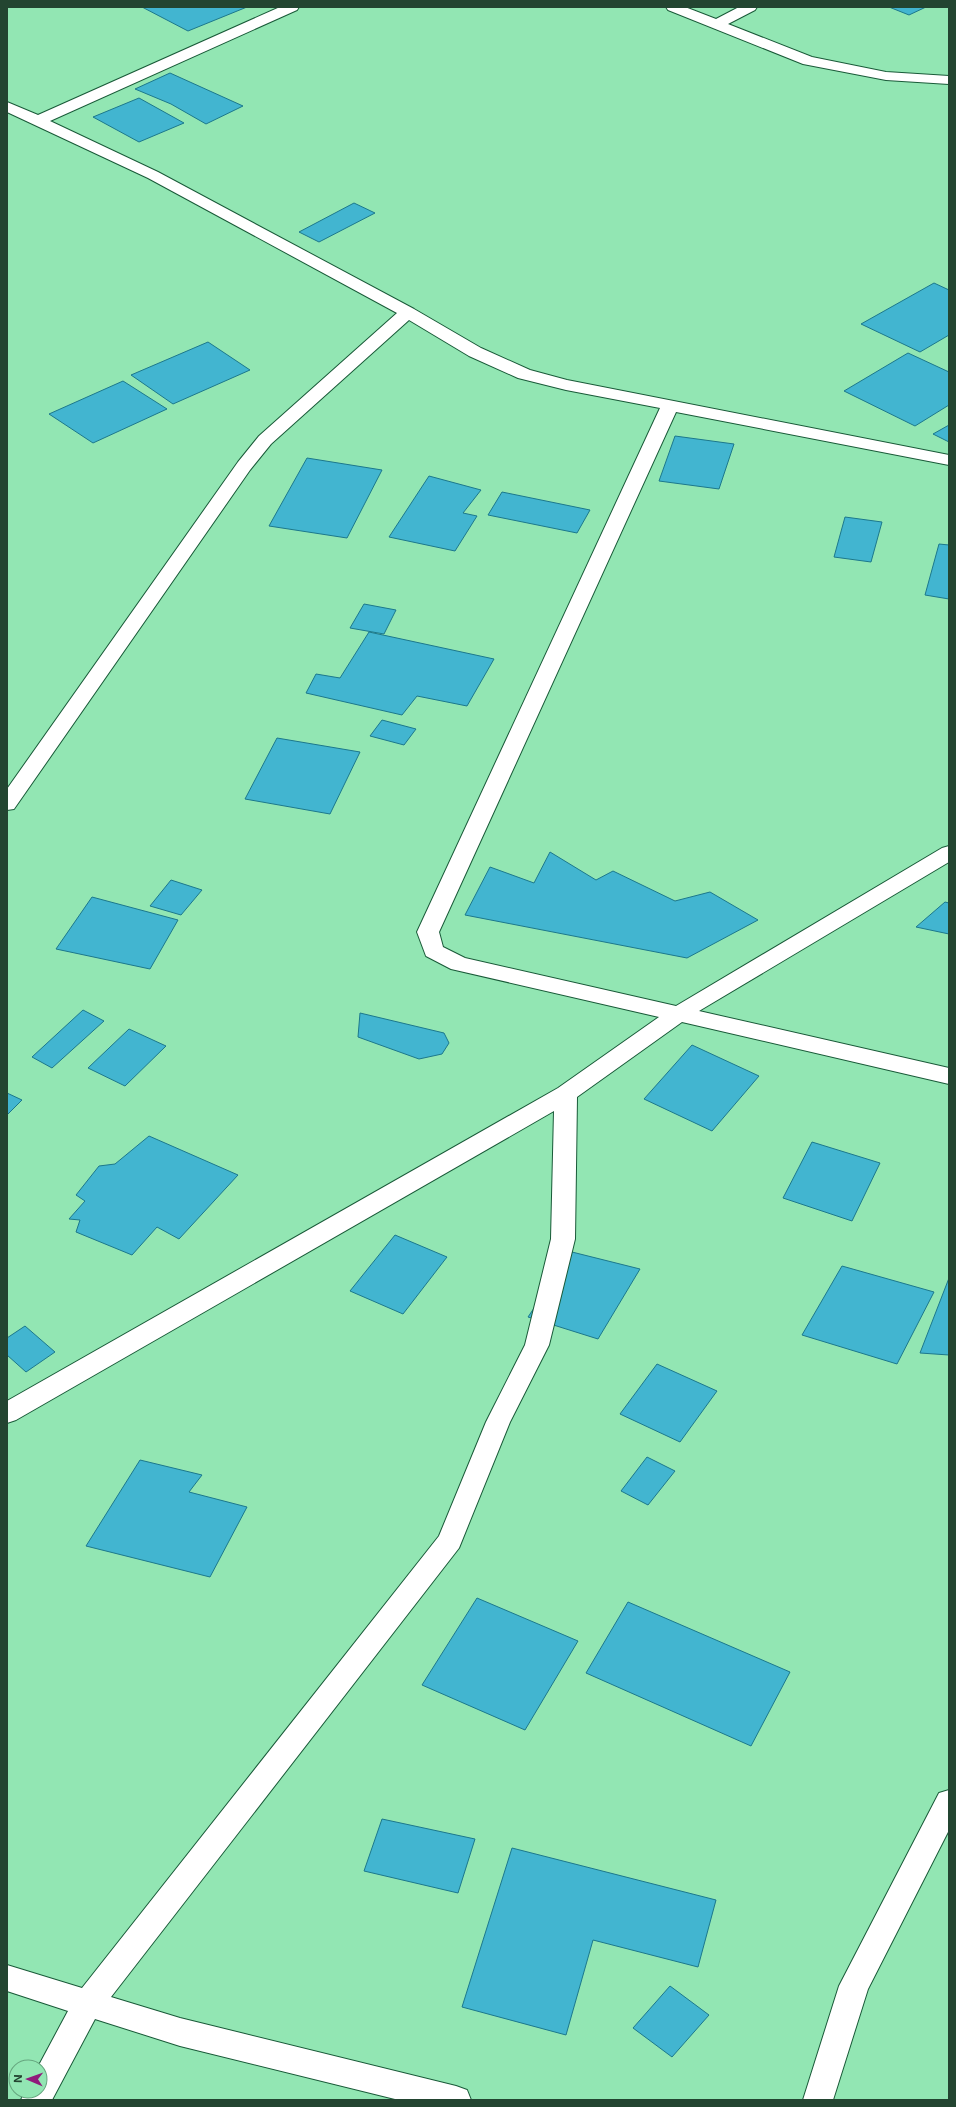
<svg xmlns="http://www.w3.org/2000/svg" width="956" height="2107" font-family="Inter,sans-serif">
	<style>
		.building { fill: #42b5d0; stroke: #1c788c }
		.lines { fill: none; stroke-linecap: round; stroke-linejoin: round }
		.minor-casing { stroke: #195a38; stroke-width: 2 }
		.minor { fill: #fff; fill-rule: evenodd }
	</style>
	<rect width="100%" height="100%" fill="#92e6b3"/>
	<g class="building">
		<polygon points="142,7 247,7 188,31"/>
		<polygon points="889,7 926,7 909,15"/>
		<polygon points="170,73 243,106 206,124 171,104 135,89"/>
		<polygon points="139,98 184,123 139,142 93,117"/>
		<polygon points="354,203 375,213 319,242 299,232"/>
		<polygon points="934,283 949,290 949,335 920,352 861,324"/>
		<polygon points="208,342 250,370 173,404 131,375"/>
		<polygon points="908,353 949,372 949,405 915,426 844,391"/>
		<polygon points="123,381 167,409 93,443 49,414"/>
		<polygon points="949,425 949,442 933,434"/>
		<polygon points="675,436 734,444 719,489 659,481"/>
		<polygon points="307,458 382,470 347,538 269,526"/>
		<polygon points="429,476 481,490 463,513 477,516 455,551 389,537"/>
		<polygon points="502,492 590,510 577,533 488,515"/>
		<polygon points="845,517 882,522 871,562 834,557"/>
		<polygon points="939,544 949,545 949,599 925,595"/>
		<polygon points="364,604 396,610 384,634 350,628"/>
		<polygon points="369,632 494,659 467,706 417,696 402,715 306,693 316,674 340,678"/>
		<polygon points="382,720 416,729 404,745 370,736"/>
		<polygon points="277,738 360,752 330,814 245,799"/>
		<polygon points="550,852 596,880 613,871 675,901 710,892 758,920 687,958 465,915 490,867 534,883"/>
		<polygon points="171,880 202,890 181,915 150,906"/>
		<polygon points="92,897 178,920 150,969 56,949"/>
		<polygon points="945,902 949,903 949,934 916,927"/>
		<polygon points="83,1010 104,1021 52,1068 32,1057"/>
		<polygon points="360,1013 444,1033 449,1043 442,1054 419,1059 358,1037"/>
		<polygon points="129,1029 166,1046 125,1086 88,1068"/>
		<polygon points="692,1045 759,1076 712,1131 644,1099"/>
		<polygon points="7,1093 22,1100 7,1115"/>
		<polygon points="149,1136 238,1175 179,1239 157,1227 132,1255 76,1232 80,1220 69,1219 85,1201 76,1195 99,1166 115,1164"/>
		<polygon points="812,1142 880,1163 852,1221 783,1198"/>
		<polygon points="395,1235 447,1257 403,1314 350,1291"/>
		<polygon points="572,1252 640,1269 598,1339 528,1317"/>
		<polygon points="842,1266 934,1292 897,1364 802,1335"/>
		<polygon points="949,1278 949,1355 920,1353"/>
		<polygon points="25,1326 55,1352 26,1372 7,1355 7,1338"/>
		<polygon points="657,1364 717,1391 680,1442 620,1414"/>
		<polygon points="647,1457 675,1471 648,1505 621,1491"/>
		<polygon points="140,1460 202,1475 189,1492 247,1507 210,1577 86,1546"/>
		<polygon points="477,1598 578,1641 525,1730 422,1685"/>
		<polygon points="628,1602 790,1672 751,1746 586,1673"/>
		<polygon points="382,1819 475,1839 458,1893 364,1871"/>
		<polygon points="512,1848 716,1900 698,1967 593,1940 566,2035 462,2007"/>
		<polygon points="670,1986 709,2015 672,2057 633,2028"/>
	</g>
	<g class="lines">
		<defs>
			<g id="minor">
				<polygon points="280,7 299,7 297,10 50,121 158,172 414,309 481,348 530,370 567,380 949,455 949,465 676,412 439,932 443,947 465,958 676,1006 942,848 949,846 949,862 699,1011 949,1068 949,1084 682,1022 577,1097 575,1239 549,1345 510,1422 459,1548 111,1997 180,2018 456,2086 467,2090 471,2100 399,2100 180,2046 95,2019 52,2100 21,2100 25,2091 40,2091 40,2067 38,2067 68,2011 7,1991 7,1965 82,1988 439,1536 486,1422 525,1345 551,1239 554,1111 16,1420 7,1423 7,1401 558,1088 659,1017 451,969 426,956 417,932 660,408 566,390 518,378 469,356 409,320 271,444 250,470 14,809 7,810 7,789 238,462 259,436 397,313 148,178 7,112 7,102 38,115"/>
				<polygon points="666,7 685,7 716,19 739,7 757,7 755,10 728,24 812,57 886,72 949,76 949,84 886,80 803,64 668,10"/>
				<polygon points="949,1790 949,1830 868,1989 833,2100 803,2100 839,1986 939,1793"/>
			</g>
		</defs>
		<use href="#minor" class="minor-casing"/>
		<use href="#minor" class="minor"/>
	</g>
	<rect width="956" height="2107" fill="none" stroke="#234531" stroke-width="16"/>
	<g transform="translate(28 2079) rotate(272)"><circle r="19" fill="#92e6b3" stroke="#66a67f"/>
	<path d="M0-3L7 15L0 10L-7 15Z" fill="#901b7b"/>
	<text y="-6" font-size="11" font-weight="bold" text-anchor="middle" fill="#234531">N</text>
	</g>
</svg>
